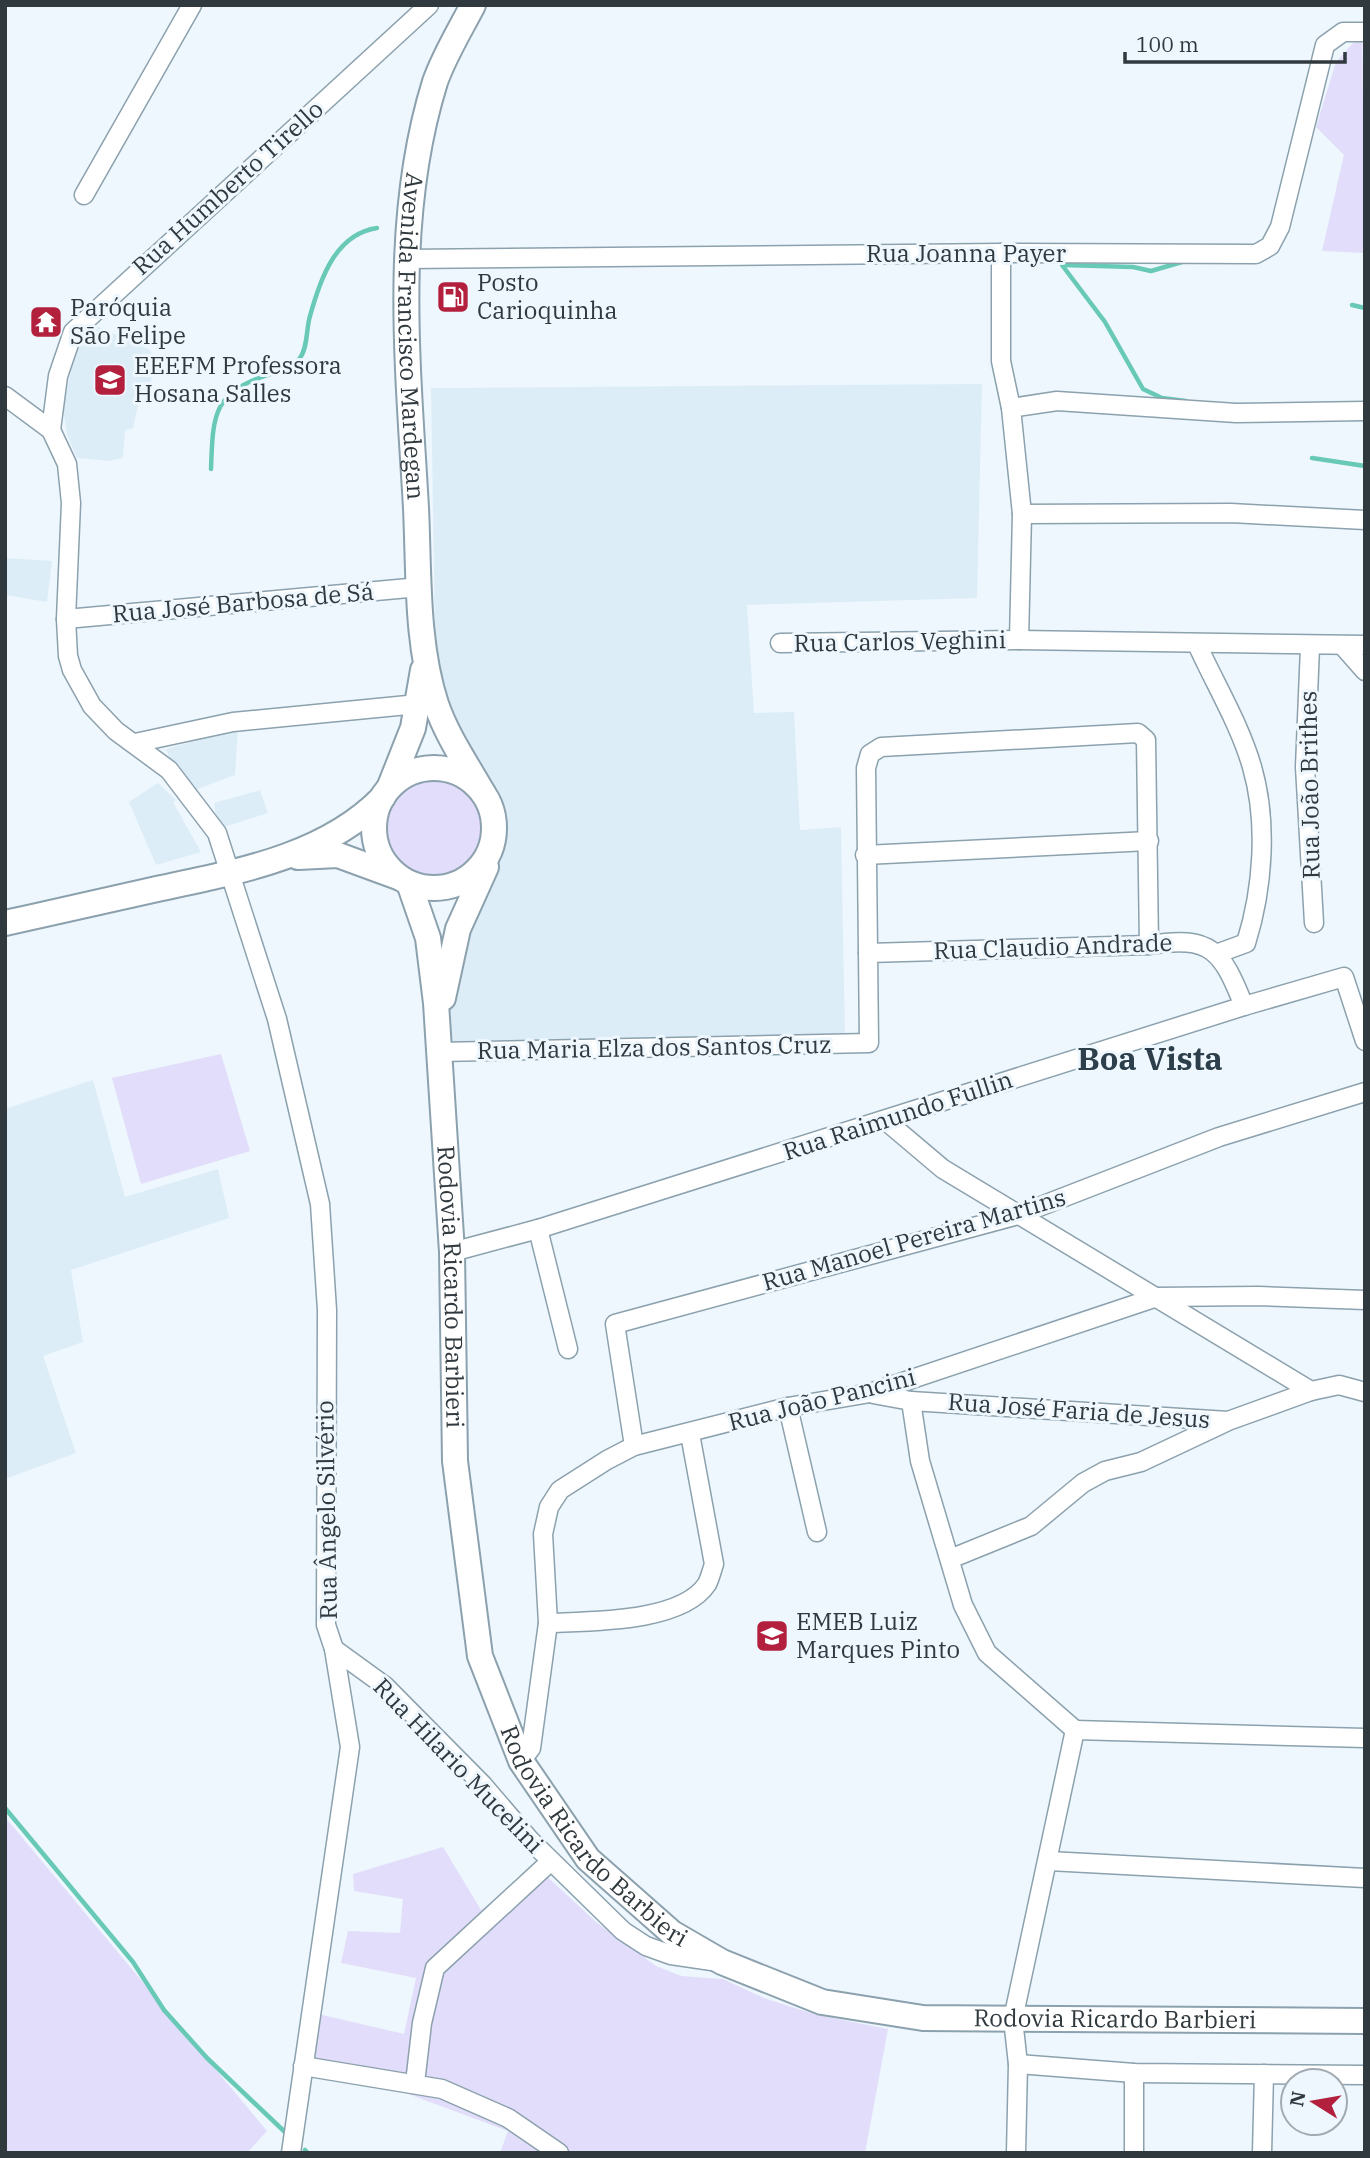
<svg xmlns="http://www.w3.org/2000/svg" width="1370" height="2158" font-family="'IBM Plex Serif',serif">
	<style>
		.built { fill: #dcedf8 }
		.green { fill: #e1ddfa }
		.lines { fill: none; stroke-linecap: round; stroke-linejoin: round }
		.stream { stroke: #67c9b6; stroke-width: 4.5 }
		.street-casing { stroke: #8ca1ae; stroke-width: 21 }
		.secondary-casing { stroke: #8ca1ae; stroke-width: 28 }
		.street { stroke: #fff; stroke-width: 18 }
		.secondary { stroke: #fff; stroke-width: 24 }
		.labels { text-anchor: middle; stroke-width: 6; stroke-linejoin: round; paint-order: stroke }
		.street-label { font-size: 24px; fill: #30393e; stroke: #eef7fd }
		.poi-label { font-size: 24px; fill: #30393e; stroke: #eef7fd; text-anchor: start }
		.district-label { font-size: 32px; font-weight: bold; fill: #2d3f4b; stroke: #eef7fd }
	</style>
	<rect width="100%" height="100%" fill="#eef7fd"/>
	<g class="built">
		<polygon points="96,326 150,350 156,365 146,395 140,396 133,428 125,430 123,458 108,461 77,458 67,434 63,409 76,345"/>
		<polygon points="982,384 977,598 747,605 754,713 794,712 800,830 841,827 845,1037 443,1042 458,951 500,863 501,836 490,795 467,756 439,677 435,633 431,388"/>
		<polygon points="5,558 52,561 47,602 5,595"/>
		<polygon points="238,729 235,775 195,790 174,769 166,749"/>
		<polygon points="158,783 176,800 173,802 201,852 156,865 129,802"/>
		<polygon points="260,790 268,813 218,829 214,803"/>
		<polygon points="93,1080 125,1197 218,1169 229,1218 71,1270 83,1342 43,1356 76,1453 5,1479 5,1109"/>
	</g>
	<g class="green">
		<polygon points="1362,33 1365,253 1322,251 1344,155 1316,127 1336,62"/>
		<circle cx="431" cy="828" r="51"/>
		<polygon points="221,1054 250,1151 141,1184 112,1078"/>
		<polygon points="5,1817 267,2131 247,2153 5,2153"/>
		<polygon points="443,1847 481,1910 539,1869 596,1922 656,1966 681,1976 723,1979 764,1998 817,2015 888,2029 865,2153 500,2153 508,2131 306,2056 314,2013 404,2034 416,1978 341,1963 348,1931 400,1933 403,1899 354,1891 353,1874"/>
	</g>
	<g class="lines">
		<g class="stream">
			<polyline points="1062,265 1105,322 1143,389 1162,398 1186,401"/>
			<polyline points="1063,265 1133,267 1151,271 1182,262"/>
			<polyline points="1352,305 1365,308"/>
			<polyline points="1312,458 1365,466"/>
			<path d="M211 469C213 412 213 392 273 373 282 370 294 367 300 358 308 347 306 329 310 316 320 280 335 234 377 228"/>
			<polyline points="5,1808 133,1962 164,2010 207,2058 287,2134"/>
			<polyline points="305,2150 308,2153"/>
		</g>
		<defs>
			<g id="street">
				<polyline points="84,195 192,5"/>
				<polyline points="1001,253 1001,361 1011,408 1022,514 1019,640"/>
				<polyline points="407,259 1001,253 1256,254 1270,246 1280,227 1325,45 1343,32 1365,32"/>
				<polyline points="5,396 51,430 67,464 71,503 66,619 68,656 72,670 92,706 116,731 169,770 217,833 277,1019 320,1204 327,1310 326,1625 334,1649 350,1747 291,2153"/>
				<polyline points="1011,408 1057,401 1236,413 1365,411"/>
				<polyline points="51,430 58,376 73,332 429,5"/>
				<polyline points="1022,514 1231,513 1365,520"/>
				<polyline points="66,619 420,587"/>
				<polyline points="780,643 1019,640 1365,645"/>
				<path d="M1197 644C1215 684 1240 725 1252 767 1268 822 1263 889 1246 943L1216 954"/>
				<polyline points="1343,646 1365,671"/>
				<polyline points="1310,647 1305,767 1314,923"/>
				<polyline points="135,743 233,722 418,704"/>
				<polyline points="865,855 1149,841"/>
				<path d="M868 953 1149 945C1212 935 1222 951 1244 1006"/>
				<polyline points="440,1052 869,1043 866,768 870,754 881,747 1138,733 1146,740 1149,945"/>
				<polyline points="885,1120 943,1169 1311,1391"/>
				<polyline points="538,1229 568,1349"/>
				<polyline points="452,1252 538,1229 1244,1006 1344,977 1365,1041"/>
				<polyline points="873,1394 911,1401 1228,1421 1311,1391 1339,1385 1365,1392"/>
				<polyline points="911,1401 920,1461 963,1605 987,1653 1075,1730"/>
				<polyline points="788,1407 817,1532"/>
				<polyline points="634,1446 615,1324 1018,1215 1219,1137 1365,1092"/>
				<polyline points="950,1559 1031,1526 1083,1483 1105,1471 1141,1462 1226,1422"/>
				<path d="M548 1623C590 1621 681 1623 707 1584 710 1578 712 1570 714 1564L690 1434"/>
				<polyline points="334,1649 385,1686 483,1785 530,1840 623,1931 646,1946 671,1955 712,1961"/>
				<polyline points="1075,1730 1365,1738"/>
				<polyline points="521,1761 531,1748 548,1623 543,1534 549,1507 560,1490 607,1460 634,1446 788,1407 870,1393 1157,1297 1258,1296 1365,1300"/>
				<polyline points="1049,1861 1365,1878"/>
				<polyline points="1018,2064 1134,2073 1365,2075"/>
				<polyline points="303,2066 442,2089 508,2118 559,2153"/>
				<polyline points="415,2083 422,2023 435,1968 551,1861"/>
				<polyline points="1016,2153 1018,2064 1013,2019 1075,1730"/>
				<polyline points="1134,2153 1134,2073"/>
				<polyline points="1262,2153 1264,2074"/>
			</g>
			<g id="secondary">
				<path id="s1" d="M473 5C460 30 444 56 435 82 392 220 408 366 416 508 419 572 416 643 436 704 447 736 466 763 483 793"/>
				<circle cx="434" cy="828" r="60"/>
				<polyline points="390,786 413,728 423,670"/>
				<polyline points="298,857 338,855 398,877"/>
				<path id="s2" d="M409 883 428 938 436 1003 452 1252 455 1461 480 1656 521 1761 588 1859 672 1933 722 1962 822 2002 923 2018 1365 2021"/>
				<path d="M5 923C56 912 107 900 157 889 236 872 325 857 383 797"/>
				<polyline points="443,998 458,929 486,867"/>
			</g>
		</defs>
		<use href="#street" class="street-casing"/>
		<use href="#secondary" class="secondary-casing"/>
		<use href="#street" class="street"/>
		<use href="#secondary" class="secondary"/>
	</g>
	<defs>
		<symbol id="fuel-square" viewBox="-11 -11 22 22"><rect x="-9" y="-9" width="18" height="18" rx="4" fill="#b2203e" stroke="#eef7fd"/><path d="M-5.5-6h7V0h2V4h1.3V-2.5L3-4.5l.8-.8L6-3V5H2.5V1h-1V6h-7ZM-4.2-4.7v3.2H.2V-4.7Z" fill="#fff"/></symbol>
		<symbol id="temple-square" viewBox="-11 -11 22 22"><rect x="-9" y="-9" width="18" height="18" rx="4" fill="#b2203e" stroke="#eef7fd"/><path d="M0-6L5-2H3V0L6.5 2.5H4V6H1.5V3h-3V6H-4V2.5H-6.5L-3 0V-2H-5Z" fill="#fff"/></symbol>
		<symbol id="school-square" viewBox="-11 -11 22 22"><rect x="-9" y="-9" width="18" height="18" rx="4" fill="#b2203e" stroke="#eef7fd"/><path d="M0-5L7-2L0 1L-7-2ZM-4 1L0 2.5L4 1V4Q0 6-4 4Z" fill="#fff"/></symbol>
	</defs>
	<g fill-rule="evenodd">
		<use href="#fuel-square" x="434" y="278" width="38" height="38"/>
		<use href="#temple-square" x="27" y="303" width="38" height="38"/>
		<use href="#school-square" x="91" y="361" width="38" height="38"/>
		<use href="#school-square" x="753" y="1617" width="38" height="38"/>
	</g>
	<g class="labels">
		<g class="street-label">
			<text transform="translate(228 188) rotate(-42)" y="8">Rua Humberto Tirello</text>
			<text x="966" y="262">Rua Joanna Payer</text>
			<text dy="8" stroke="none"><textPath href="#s1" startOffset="343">Avenida Francisco Mardegan</textPath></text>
			<text transform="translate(243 603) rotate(-5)" y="8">Rua José Barbosa de Sá</text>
			<text transform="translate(900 642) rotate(-1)" y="8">Rua Carlos Veghini</text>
			<text transform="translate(1310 785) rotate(-91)" y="8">Rua João Brithes</text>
			<text transform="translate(1053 947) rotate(-2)" y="8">Rua Claudio Andrade</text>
			<text transform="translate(654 1048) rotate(-1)" y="8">Rua Maria Elza dos Santos Cruz</text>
			<text transform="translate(898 1116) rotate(-18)" y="8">Rua Raimundo Fullin</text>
			<text transform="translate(914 1240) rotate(-16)" y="8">Rua Manoel Pereira Martins</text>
			<text dy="8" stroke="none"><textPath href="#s2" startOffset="408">Rodovia Ricardo Barbieri</textPath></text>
			<text transform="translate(822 1400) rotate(-14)" y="8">Rua João Pancini</text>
			<text transform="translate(1079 1411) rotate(4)" y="8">Rua José Faria de Jesus</text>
			<text transform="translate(327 1510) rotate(-91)" y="8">Rua Ângelo Silvério</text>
			<text transform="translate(458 1766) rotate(46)" y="8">Rua Hilario Mucelini</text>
			<text dy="8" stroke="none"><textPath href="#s2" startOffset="996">Rodovia Ricardo Barbieri</textPath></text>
			<text dy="8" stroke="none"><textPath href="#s2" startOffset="1582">Rodovia Ricardo Barbieri</textPath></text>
		</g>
		<g class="poi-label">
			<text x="477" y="291">Posto<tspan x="477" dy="28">Carioquinha</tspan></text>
			<text x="70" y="316">Paróquia<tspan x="70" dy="28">São Felipe</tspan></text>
			<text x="134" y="374">EEEFM Professora<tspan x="134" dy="28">Hosana Salles</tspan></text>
			<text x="796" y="1630">EMEB Luiz<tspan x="796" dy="28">Marques Pinto</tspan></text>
		</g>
		<g class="district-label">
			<text x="1150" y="1070">Boa Vista</text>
		</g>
	</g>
	<rect width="1370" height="2158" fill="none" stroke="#30393e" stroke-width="14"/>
	<g transform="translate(1314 2102) rotate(281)"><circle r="33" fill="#eef7fd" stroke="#a2abb1" stroke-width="2"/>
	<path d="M0-5L12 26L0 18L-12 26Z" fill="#b2203e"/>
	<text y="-10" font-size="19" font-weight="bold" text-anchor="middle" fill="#30393e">N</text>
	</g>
	<path d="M1125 52v10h220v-10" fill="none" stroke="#30393e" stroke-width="3.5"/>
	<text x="1136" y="52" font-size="21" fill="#30393e" stroke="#eef7fd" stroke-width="5" paint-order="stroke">100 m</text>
</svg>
